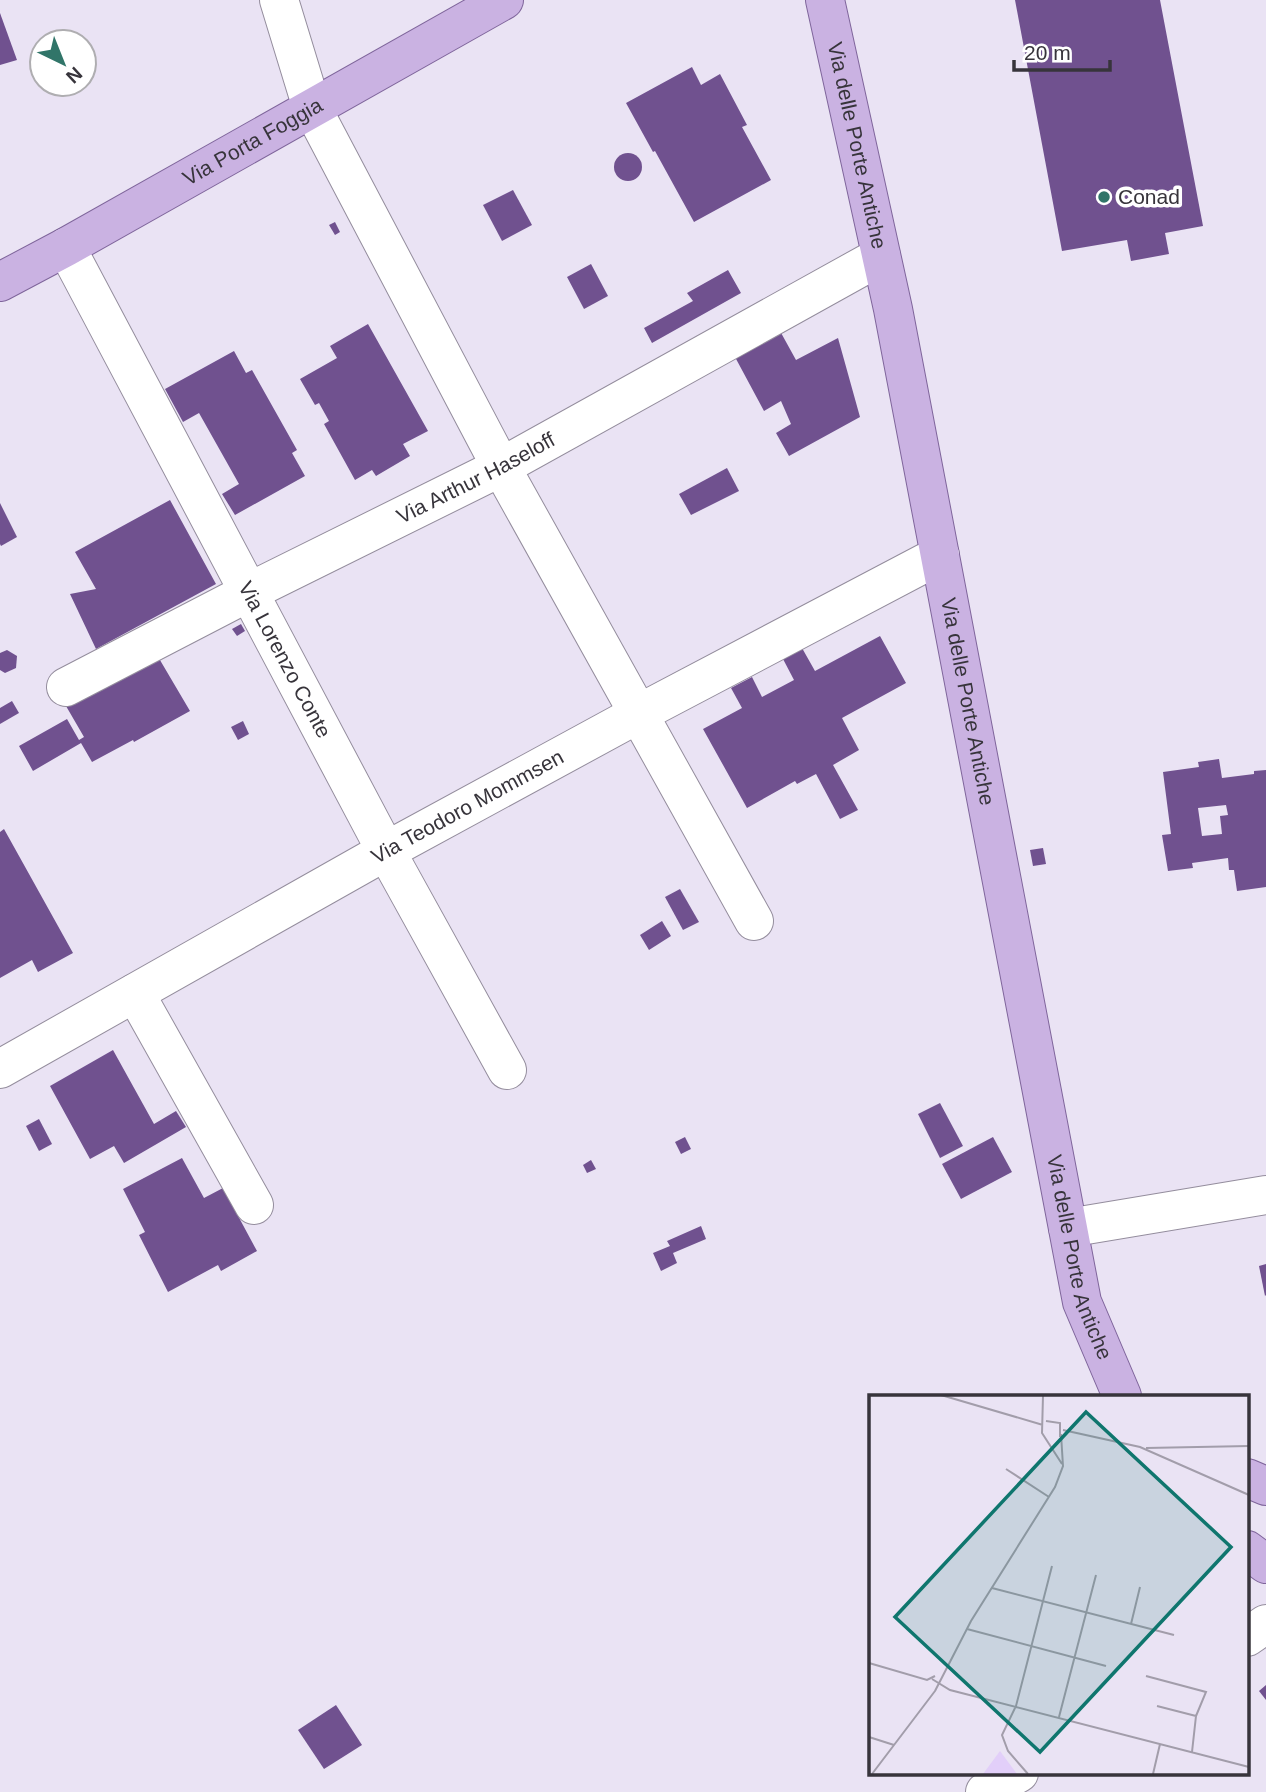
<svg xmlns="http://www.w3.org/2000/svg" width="1266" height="1792" font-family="Helvetica,sans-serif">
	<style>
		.building { fill: #70518f; fill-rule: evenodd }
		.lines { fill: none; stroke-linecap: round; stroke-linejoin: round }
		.minor-casing { stroke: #948d9d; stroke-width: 40 }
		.major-casing { stroke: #7f659b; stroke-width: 40 }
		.minor { stroke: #fff; stroke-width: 38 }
		.major { stroke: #cab2e2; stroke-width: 38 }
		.poi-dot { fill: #317569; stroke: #fff; stroke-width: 2.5 }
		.labels { text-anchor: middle; stroke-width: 7; stroke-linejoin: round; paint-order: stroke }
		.street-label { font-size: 21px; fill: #37343b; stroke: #fff }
		.poi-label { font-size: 21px; fill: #37343b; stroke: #fff; text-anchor: start }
		.inset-road { fill: none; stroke: #a29daa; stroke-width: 2 }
		.view { fill: #0f766e; fill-opacity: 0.15; stroke: #0f766e; stroke-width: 3.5 }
		.inset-edge { fill: none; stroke: #37343b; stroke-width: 3.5 }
	</style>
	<rect width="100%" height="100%" fill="#eae3f4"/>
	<g class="building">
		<polygon points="1015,0 1160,0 1203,226 1165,233 1169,254 1131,261 1127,240 1062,251"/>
		<polygon points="0,13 17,60 0,65"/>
		<polygon points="692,67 701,85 720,74 747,125 742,127 771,180 694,222 655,151 653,152 626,103"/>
		<circle cx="628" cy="167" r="14"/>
		<polygon points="513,190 532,225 502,241 483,205"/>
		<polygon points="335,222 340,232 335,235 329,225"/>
		<polygon points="591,264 608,296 584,309 567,277"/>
		<polygon points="728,270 741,293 652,343 644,328 693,301 687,293"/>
		<polygon points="368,324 428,431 403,444 410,456 376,476 372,470 355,480 324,424 329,421 319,403 315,405 300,379 337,358 330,346"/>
		<polygon points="780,331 796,360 838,338 860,417 789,456 776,433 791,424 781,401 764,411 735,357"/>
		<polygon points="234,351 246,373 252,370 297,450 292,453 305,476 235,515 222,494 239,484 199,413 183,422 165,389"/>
		<polygon points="727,468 739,491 691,515 679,494"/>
		<polygon points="170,500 216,584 96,649 70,594 96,589 75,552"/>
		<polygon points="0,503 17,537 1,546 0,544"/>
		<polygon points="241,624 245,631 237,636 232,629"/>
		<polygon points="880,636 906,683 842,718 859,750 833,765 858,810 840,819 816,774 797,784 795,781 747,808 703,729 742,708 731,688 752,677 762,697 794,680 783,659 802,648 815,671"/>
		<polygon points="7,650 17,656 16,668 5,673 0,670 0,653"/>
		<polygon points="157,655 190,711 134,742 133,740 92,762 81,743 33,771 19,746 67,719 79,740 84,737 66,706"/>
		<polygon points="12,701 19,713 0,724 0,708"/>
		<polygon points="243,721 249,734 238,740 231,727"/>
		<path d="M1219 759 1222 778 1254 774V771L1266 770V887L1237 891 1234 870H1229L1228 858 1192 863 1193 868 1168 871 1162 835 1171 834 1163 772 1199 767 1198 762ZM1226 805 1228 815 1220 816 1222 834 1202 836 1198 808Z"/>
		<polygon points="4,829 73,953 38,972 32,960 0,978 0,832"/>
		<polygon points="1043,848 1046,864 1033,866 1030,850"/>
		<polygon points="680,889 699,922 683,930 665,897"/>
		<polygon points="662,921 671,936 649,950 640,935"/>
		<polygon points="113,1050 154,1124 176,1111 186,1127 124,1163 114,1146 90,1159 50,1086"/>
		<polygon points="940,1103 963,1146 940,1158 918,1114"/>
		<polygon points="39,1119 52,1144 39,1151 26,1126"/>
		<polygon points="685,1137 691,1149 681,1154 675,1142"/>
		<polygon points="993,1137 1012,1172 961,1199 942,1164"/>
		<polygon points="182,1158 204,1198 223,1188 257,1251 221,1271 218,1265 168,1292 139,1235 145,1232 123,1189"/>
		<polygon points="591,1160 596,1169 587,1173 583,1165"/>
		<polygon points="701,1226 706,1239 673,1253 677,1263 661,1271 653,1253 670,1246 667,1241"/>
		<polygon points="1266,1264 1266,1295 1265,1296 1259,1266"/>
		<polygon points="1266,1685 1266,1700 1259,1691"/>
		<polygon points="336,1705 362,1745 324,1769 298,1730"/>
	</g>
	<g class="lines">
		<defs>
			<g id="minor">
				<polyline points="279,0 312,108 501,467 754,921"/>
				<path id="s1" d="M66 247 386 851 507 1070"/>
				<path id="s2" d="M66 687 249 592 501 467 881 256"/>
				<polyline points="135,993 254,1205"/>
				<path id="s3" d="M0 1069 386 851 638 714 940 555"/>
				<polyline points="1068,1228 1266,1195"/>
				<polyline points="1247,1637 1266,1624"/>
				<polyline points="985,1792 1019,1773"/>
			</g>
			<g id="major">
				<path id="s4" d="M825 0 893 309 1082 1302 1122 1396"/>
				<path id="s5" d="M0 282 66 247 504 0"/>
				<polyline points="1247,1478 1266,1486"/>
				<polyline points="1247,1550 1266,1564"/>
			</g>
		</defs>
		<use href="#minor" class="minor-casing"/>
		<use href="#major" class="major-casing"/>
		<use href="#minor" class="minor"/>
		<use href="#major" class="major"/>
	</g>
	<circle class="poi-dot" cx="1104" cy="197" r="7"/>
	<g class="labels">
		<g class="street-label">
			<text dy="7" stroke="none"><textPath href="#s5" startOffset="289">Via Porta Foggia</textPath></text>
			<text dy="7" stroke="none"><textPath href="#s4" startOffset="149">Via delle Porte Antiche</textPath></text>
			<text dy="7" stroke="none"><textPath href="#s2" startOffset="460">Via Arthur Haseloff</textPath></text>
			<text dy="7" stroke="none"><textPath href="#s1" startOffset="467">Via Lorenzo Conte</textPath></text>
			<text dy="7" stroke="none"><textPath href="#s4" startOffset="716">Via delle Porte Antiche</textPath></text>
			<text dy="7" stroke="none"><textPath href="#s3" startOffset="536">Via Teodoro Mommsen</textPath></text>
			<text dy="7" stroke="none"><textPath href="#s4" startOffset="1283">Via delle Porte Antiche</textPath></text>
		</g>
		<g class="poi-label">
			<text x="1118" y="204">Conad</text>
		</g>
	</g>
	<g transform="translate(869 1395)">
		<rect width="380" height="380" fill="#eae3f4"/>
		<path d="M131 356 148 379H114Z" fill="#e2cff9"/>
		<path class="inset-road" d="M72 0 174 30M174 1 173 38 193 69M177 26 191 28V42M194 35 271 52 380 100M277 53 380 51M137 74 180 102M123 193 305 240M262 229 271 192M98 234 237 271M0 268 58 285 66 281M277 281 337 297 327 321M63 284 81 295 380 372M66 296 102 226 186 92 194 71 192 39M288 311 327 321M190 322 227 180M0 342 25 350M323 357 327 321M3 379 66 296M159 379 139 356 133 340 147 311 183 171M284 379 291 349"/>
		<path class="view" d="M217 17 362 152 171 357 26 222Z"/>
		<rect width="380" height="380" class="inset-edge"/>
	</g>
	<g transform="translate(63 63) rotate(137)"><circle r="33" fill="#ffffff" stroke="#afaeb1" stroke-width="2"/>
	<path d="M0-5L12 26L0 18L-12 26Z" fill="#317569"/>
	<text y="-10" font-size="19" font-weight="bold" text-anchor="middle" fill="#37343b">N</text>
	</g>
	<path d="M1014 60v10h96v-10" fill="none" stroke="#37343b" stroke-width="3.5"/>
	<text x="1024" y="60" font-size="21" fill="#37343b" stroke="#ffffff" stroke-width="5" paint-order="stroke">20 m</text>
</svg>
